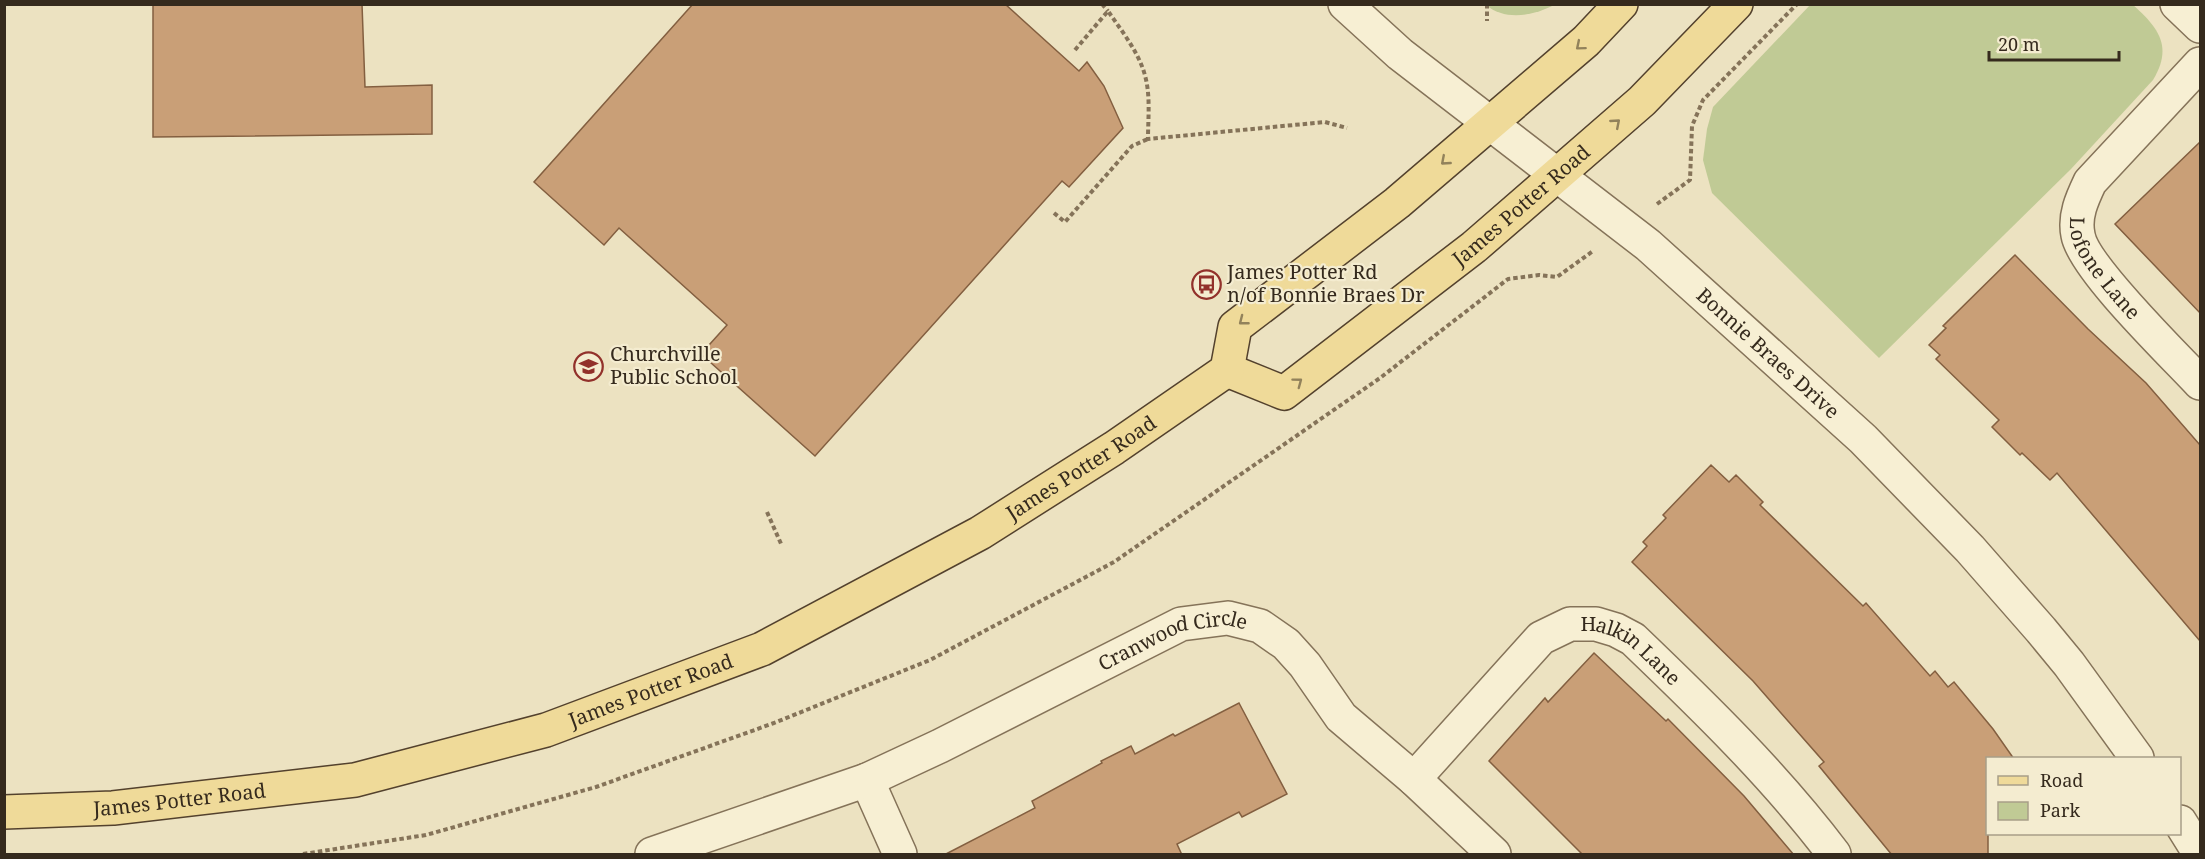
<svg xmlns="http://www.w3.org/2000/svg" width="2205" height="859" font-family="'Noto Serif',serif">
	<style>
		.green { fill: #c0ca95 }
		.building { fill: #c99f77; stroke: #835f40; stroke-width: 1.5 }
		.lines { fill: none; stroke-linecap: round; stroke-linejoin: round }
		.minor-casing { stroke: #857359; stroke-width: 36 }
		.major-casing { stroke: #53412d; stroke-width: 36 }
		.path { stroke: #857359; stroke-width: 4; stroke-dasharray: 4.5 3; stroke-linecap: butt }
		.minor { stroke: #f7efd3; stroke-width: 33 }
		.major { stroke: #efda99; stroke-width: 33 }
		.oneway { stroke: #92825b }
		.labels { text-anchor: middle; stroke-width: 4.5; stroke-linejoin: round; paint-order: stroke }
		.street-label { font-size: 20px; fill: #352a1d; stroke: #f4ecd0 }
		.poi-label { font-size: 20px; fill: #352a1d; stroke: #f4ecd0; text-anchor: start }
	</style>
	<rect width="100%" height="100%" fill="#ece2c1"/>
	<g class="green">
		<path d="M1811 4 2133 5C2159 28 2173 47 2153 80L2071 169 1879 358 1712 193 1703 160 1707 129 1713 107Z"/>
		<path d="M1486 5H1554C1533 16 1505 21 1486 5Z"/>
	</g>
	<g class="building">
		<polygon points="153,4 362,4 365,87 432,85 432,134 153,137"/>
		<polygon points="693,4 1005,4 1079,71 1087,62 1104,86 1123,128 1069,187 1062,181 815,456 701,354 727,325 619,228 604,245 534,182"/>
		<polygon points="2200,142 2200,313 2115,224"/>
		<polygon points="2015,255 2088,329 2146,383 2200,445 2200,641 2057,473 2050,480 2022,453 2020,455 1992,427 1999,420 1936,359 1940,355 1929,345 1946,328 1943,326"/>
		<polygon points="1711,465 1729,482 1736,475 1763,502 1760,505 1863,606 1866,603 1930,676 1935,671 1948,687 1954,682 1993,729 2014,759 1988,759 1988,855 1892,855 1819,766 1824,762 1753,681 1632,562 1647,546 1643,542 1666,518 1663,515"/>
		<polygon points="1594,653 1666,721 1668,719 1744,796 1794,855 1583,855 1489,761 1545,698 1548,702"/>
		<polygon points="1239,703 1287,794 1242,817 1239,812 1177,844 1182,855 944,855 1035,808 1032,801 1102,763 1101,761 1131,746 1135,754 1173,734 1175,736"/>
	</g>
	<g class="lines">
		<defs>
			<g id="minor">
				<path id="s1" d="M1345 4 1400 54 1648 245 1863 439 1970 549 2041 630 2069 664 2137 758"/>
				<polyline points="2177,4 2200,26"/>
				<path id="s2" d="M2200 64 2090 182C2082 199 2074 216 2078 235 2083 267 2174 355 2200 383"/>
				<path id="s3" d="M1414 779 1541 638 1570 624H1596L1616 630 1633 639C1704 707 1775 776 1834 854"/>
				<polyline points="867,780 900,854"/>
				<polyline points="2180,822 2200,854"/>
				<path id="s4" d="M652 854 867 780 940 746 1181 624 1228 618 1260 626 1286 644 1305 665 1341 717 1414 779 1494 854"/>
			</g>
			<g id="major">
				<path id="s5" d="M1227 370 1284 393 1474 247 1642 101 1736 4"/>
				<path id="s6" d="M4 812 113 808 355 780 546 730 762 649 980 533 1114 448 1227 370 1235 327 1397 203 1586 41 1621 4"/>
			</g>
		</defs>
		<use href="#minor" class="minor-casing"/>
		<use href="#major" class="major-casing"/>
		<g class="path">
			<polyline points="1102,4 1108,11"/>
			<polyline points="1487,4 1487,21"/>
			<path d="M1075 50 1108 11C1121 30 1137 50 1144 72 1151 94 1148 117 1148 139L1325 122 1347 128"/>
			<polyline points="1657,204 1690,180 1692,126 1703,100 1797,4"/>
			<polyline points="1054,213 1065,222 1132,146 1148,139"/>
			<polyline points="767,512 782,546"/>
			<polyline points="303,854 426,835 596,787 774,723 930,660 1114,562 1380,378 1508,279 1539,275 1557,277 1593,251"/>
		</g>
		<use href="#minor" class="minor"/>
		<use href="#major" class="major"/>
	</g>
	<defs><path id="oneway-chevron" d="M-2-3.5L2.5 0L-2 3.5" fill="none" stroke-width="1.6" stroke-linecap="round" stroke-linejoin="round" transform="scale(1.5)"/></defs>
	<g class="oneway">
		<use href="#oneway-chevron" transform="translate(1580 46) rotate(140)"/>
		<use href="#oneway-chevron" transform="translate(1616 123) rotate(-41)"/>
		<use href="#oneway-chevron" transform="translate(1445 161) rotate(139)"/>
		<use href="#oneway-chevron" transform="translate(1243 321) rotate(142)"/>
		<use href="#oneway-chevron" transform="translate(1298 382) rotate(-37)"/>
	</g>
	<defs>
		<symbol id="bus-ring" viewBox="-11 -11 22 22"><circle r="9.5" fill="#f4ecd0" stroke="#92312b" stroke-width="1.5"/><path d="M-5-6H5V4H4V6H2V4H-2V6H-4V4H-5ZM-3.5-4V0h7V-4ZM-3.5 1.2v1.5H-2V1.2ZM2 1.2v1.5H3.5V1.2Z" fill="#92312b"/></symbol>
		<symbol id="school-ring" viewBox="-11 -11 22 22"><circle r="9.5" fill="#f4ecd0" stroke="#92312b" stroke-width="1.5"/><path d="M0-5L7-2L0 1L-7-2ZM-4 1L0 2.5L4 1V4Q0 6-4 4Z" fill="#92312b"/></symbol>
	</defs>
	<g fill-rule="evenodd">
		<use href="#bus-ring" x="1190" y="268" width="33" height="33"/>
		<use href="#school-ring" x="572" y="350" width="33" height="33"/>
	</g>
	<g class="labels">
		<g class="street-label">
			<text dy="7" stroke="none"><textPath href="#s5" startOffset="364">James Potter Road</textPath></text>
			<text dy="7" stroke="none"><textPath href="#s2" startOffset="258">Lofone Lane</textPath></text>
			<text dy="7" stroke="none"><textPath href="#s1" startOffset="549">Bonnie Braes Drive</textPath></text>
			<text dy="7" stroke="none"><textPath href="#s6" startOffset="1148">James Potter Road</textPath></text>
			<text dy="7" stroke="none"><textPath href="#s4" startOffset="566">Cranwood Circle</textPath></text>
			<text dy="7" stroke="none"><textPath href="#s3" startOffset="291">Halkin Lane</textPath></text>
			<text dy="7" stroke="none"><textPath href="#s6" startOffset="662">James Potter Road</textPath></text>
			<text dy="7" stroke="none"><textPath href="#s6" startOffset="176">James Potter Road</textPath></text>
		</g>
		<g class="poi-label">
			<text x="1227" y="279">James Potter Rd<tspan x="1227" dy="23">n/of Bonnie Braes Dr</tspan></text>
			<text x="610" y="361">Churchville<tspan x="610" dy="23">Public School</tspan></text>
		</g>
	</g>
	<rect width="2205" height="859" fill="none" stroke="#352a1d" stroke-width="12"/>
	<rect x="1986" y="757" width="195" height="78" fill="#f4ecd0" stroke="#a89e88" stroke-width="1.5"/>
	<rect x="1998" y="776" width="30" height="9" fill="#efda99" stroke="#a89e88" stroke-width="1.5"/>
	<text x="2040" y="787" font-size="18" fill="#352a1d">Road</text>
	<rect x="1998" y="802" width="30" height="18" fill="#c0ca95" stroke="#a89e88" stroke-width="1.5"/>
	<text x="2040" y="817" font-size="18" fill="#352a1d">Park</text>
	<path d="M1989 51v9h130v-9" fill="none" stroke="#352a1d" stroke-width="3"/>
	<text x="1998" y="51" font-size="18" fill="#352a1d" stroke="#f4ecd0" stroke-width="4.5" paint-order="stroke">20 m</text>
</svg>
